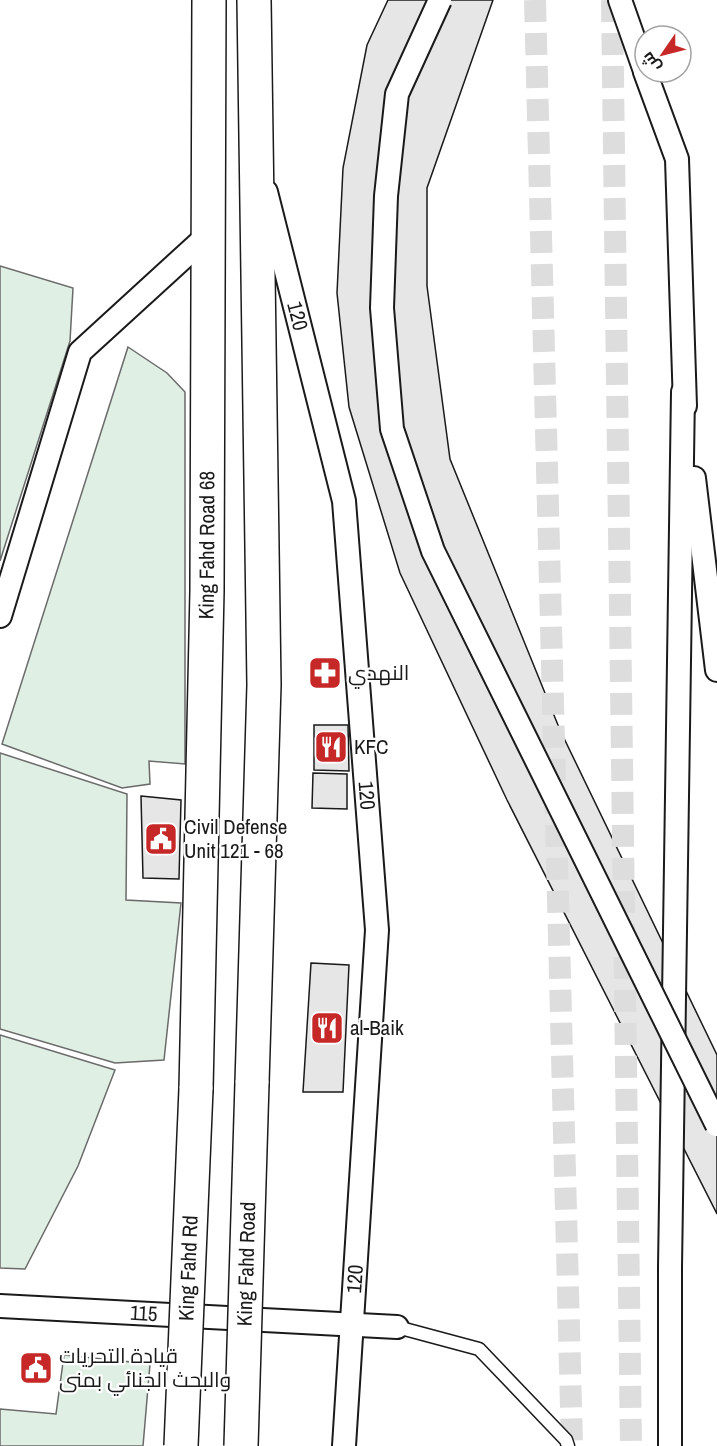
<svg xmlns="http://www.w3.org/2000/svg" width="717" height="1446" font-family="'Archivo Narrow',Cairo,sans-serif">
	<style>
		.green { fill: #e0efe3; stroke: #6a6a6a; stroke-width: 1.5 }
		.building { fill: #e6e6e6; stroke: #1a1a1a; stroke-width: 1.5 }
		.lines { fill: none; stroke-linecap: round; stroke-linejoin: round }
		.street-tunnel { stroke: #ddd; stroke-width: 22; stroke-dasharray: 22 11; stroke-linecap: butt }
		.lane-casing { stroke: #1a1a1a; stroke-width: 15 }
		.street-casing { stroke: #1a1a1a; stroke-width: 26 }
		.primary-casing { stroke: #1a1a1a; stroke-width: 36 }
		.lane { stroke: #fff; stroke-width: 12 }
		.street { stroke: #fff; stroke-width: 22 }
		.primary { stroke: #fff; stroke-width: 33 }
		.street-bridge-casing { stroke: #1a1a1a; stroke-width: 26; stroke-linecap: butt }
		.primary-bridge-casing { stroke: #1a1a1a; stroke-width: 36; stroke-linecap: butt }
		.street-bridge { stroke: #fff; stroke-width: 22 }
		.primary-bridge { stroke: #fff; stroke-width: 33 }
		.labels { text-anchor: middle; stroke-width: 4.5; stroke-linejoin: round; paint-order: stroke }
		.street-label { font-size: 21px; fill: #1a1a1a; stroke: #fff }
		.poi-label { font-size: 21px; fill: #1a1a1a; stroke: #fff; text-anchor: start }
	</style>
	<rect width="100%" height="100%" fill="#fff"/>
	<g class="green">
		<polygon points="0,266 73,288 70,341 0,561"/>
		<polygon points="128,347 167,373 185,392 185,764 149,761 150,784 122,788 2,744"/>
		<polygon points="0,753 127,794 126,900 181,903 164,1060 115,1063 0,1029"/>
		<polygon points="0,1035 115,1070 78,1166 25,1269 0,1268"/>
		<polygon points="64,1355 150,1364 143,1446 0,1446 0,1409 56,1414"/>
	</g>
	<g class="building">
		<polygon points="388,0 493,0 427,188 427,286 450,459 560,730 717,1055 717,1214 507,800 400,573 349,407 337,293 343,168 367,45"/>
		<polygon points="314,725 348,725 349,771 314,770"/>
		<polygon points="313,773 347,774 347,809 312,808"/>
		<polygon points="141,796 181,800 179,879 143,878"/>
		<polygon points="311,963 349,965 343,1092 303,1092"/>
	</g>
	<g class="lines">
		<g class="street-tunnel">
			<polyline points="535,0 572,1446"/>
			<polyline points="612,0 631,1446"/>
		</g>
		<defs>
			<polyline id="lane" points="397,1327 479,1349 566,1440 568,1446"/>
			<g id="street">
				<polyline points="620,0 645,71"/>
				<polyline points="645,72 677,159 685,406"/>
				<path id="s1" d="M266 192 344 501 377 930 344 1446"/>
				<polyline points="694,478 717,670"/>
				<polyline points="0,616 80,352 208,235"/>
				<path id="s2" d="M0 1306 397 1327"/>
				<polyline points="670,1446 670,1268 683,392"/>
			</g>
			<g id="primary">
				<polyline points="252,1083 264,685 254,0"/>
				<path id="s3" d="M196 1089 207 591 209 0"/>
			</g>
		</defs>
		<use href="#lane" class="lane-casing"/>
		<use href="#street" class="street-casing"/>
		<use href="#primary" class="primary-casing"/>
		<use href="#lane" class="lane"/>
		<use href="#street" class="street"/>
		<use href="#primary" class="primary"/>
		<defs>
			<polyline id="street-bridge" points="440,0 397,94 386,196 382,308 392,429 433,551 717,1125"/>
			<g id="primary-bridge">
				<path id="s4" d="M181 1446 196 1089"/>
				<path id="s5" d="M241 1446 252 1083"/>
			</g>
		</defs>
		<use href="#street-bridge" class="street-bridge-casing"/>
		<use href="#primary-bridge" class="primary-bridge-casing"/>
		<use href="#street-bridge" class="street-bridge"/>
		<use href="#primary-bridge" class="primary-bridge"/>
	</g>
	<defs>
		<symbol id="pharmacy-square" viewBox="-11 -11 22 22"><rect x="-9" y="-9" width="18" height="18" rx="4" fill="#c62828" stroke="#fff"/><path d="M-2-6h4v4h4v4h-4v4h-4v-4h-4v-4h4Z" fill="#fff"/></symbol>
		<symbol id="restaurant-square" viewBox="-11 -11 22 22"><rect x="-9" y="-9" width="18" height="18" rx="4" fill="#c62828" stroke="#fff"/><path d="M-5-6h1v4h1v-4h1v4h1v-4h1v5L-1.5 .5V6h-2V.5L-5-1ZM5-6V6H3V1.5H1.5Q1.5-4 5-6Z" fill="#fff"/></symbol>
		<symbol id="civic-square" viewBox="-11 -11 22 22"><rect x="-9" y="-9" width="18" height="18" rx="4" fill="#c62828" stroke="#fff"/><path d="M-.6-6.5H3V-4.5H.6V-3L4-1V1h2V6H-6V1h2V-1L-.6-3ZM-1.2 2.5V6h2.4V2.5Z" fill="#fff"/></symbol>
	</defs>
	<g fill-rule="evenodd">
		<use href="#pharmacy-square" x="306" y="654" width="38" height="38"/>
		<use href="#restaurant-square" x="312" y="728" width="38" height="38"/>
		<use href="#civic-square" x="142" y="820" width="38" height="38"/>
		<use href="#restaurant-square" x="308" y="1009" width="38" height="38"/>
		<use href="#civic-square" x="17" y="1349" width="38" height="38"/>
	</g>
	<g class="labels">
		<g class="street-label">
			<text dy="7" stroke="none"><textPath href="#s1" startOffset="128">120</textPath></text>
			<text dy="7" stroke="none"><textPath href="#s3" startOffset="544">King Fahd Road 68</textPath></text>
			<text dy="7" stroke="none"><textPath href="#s1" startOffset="614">120</textPath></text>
			<text dy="7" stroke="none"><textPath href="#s5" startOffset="182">King Fahd Road</textPath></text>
			<text dy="7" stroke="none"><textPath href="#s4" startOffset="178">King Fahd Rd</textPath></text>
			<text transform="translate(355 1279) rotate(-86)" y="7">120</text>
			<text dy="7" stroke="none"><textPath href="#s2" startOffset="144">115</textPath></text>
		</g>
		<g class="poi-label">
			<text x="348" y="680">النهدي</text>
			<text x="354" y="754">KFC</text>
			<text x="184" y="834">Civil Defense<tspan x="184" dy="24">Unit 121 - 68</tspan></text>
			<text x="350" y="1035">al-Baik</text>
			<text x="59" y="1363">قيادة التحريات<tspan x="59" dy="24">والبحث الجنائي بمنى</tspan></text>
		</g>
	</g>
	<g transform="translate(663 54) rotate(235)"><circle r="28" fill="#ffffff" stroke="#a3a3a3" stroke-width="1.5"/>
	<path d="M0-4.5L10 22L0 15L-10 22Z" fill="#c62828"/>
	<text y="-9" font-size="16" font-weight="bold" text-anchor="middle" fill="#1a1a1a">ش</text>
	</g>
</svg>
